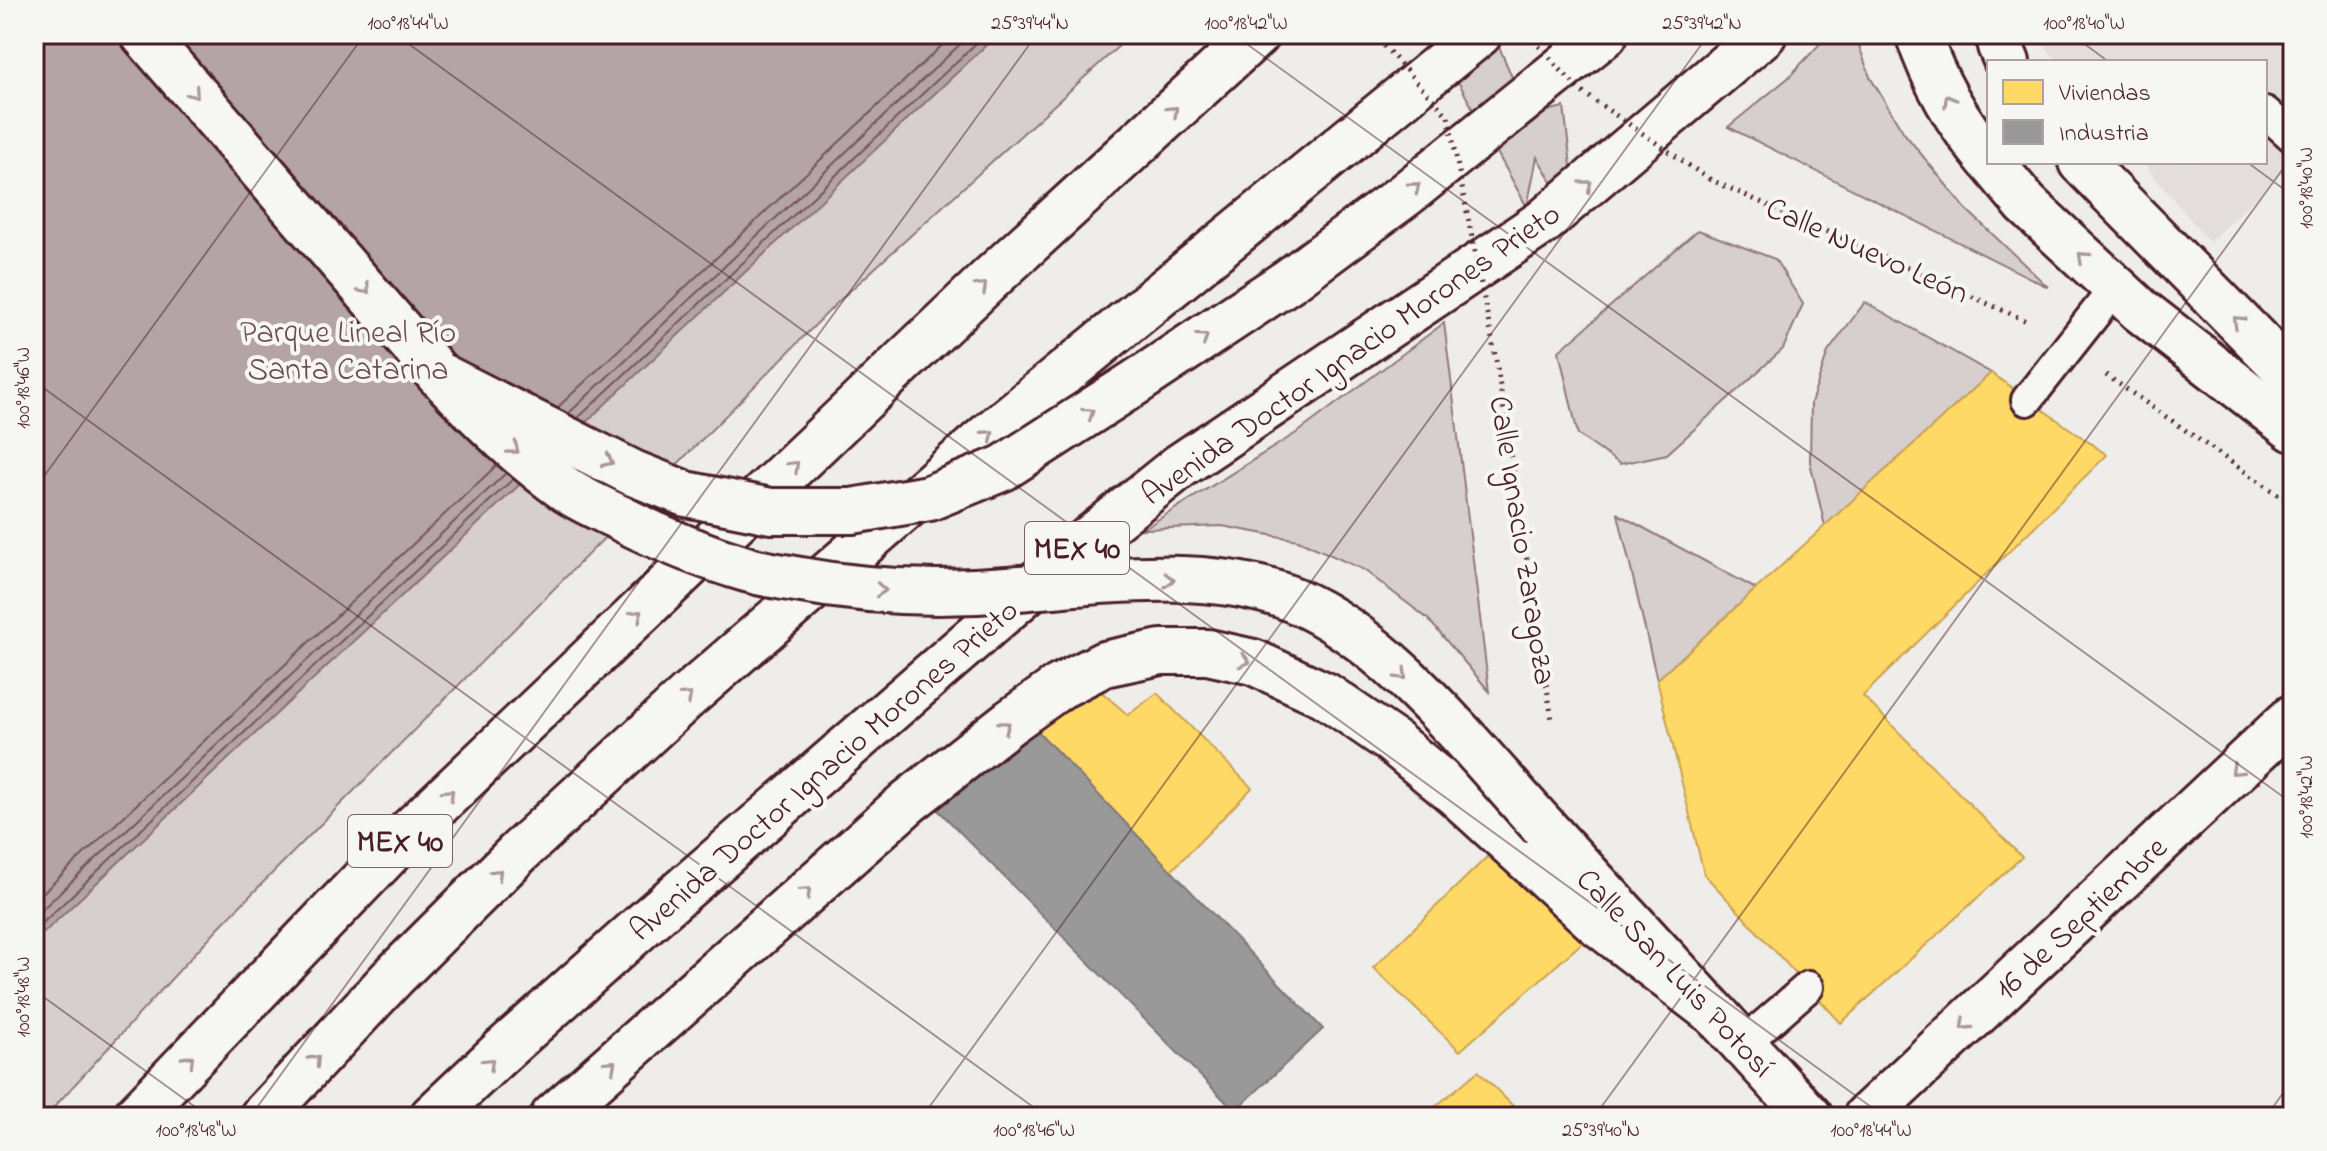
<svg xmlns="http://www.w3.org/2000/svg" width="2327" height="1151" font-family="'Indie Flower',sans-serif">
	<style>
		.built { fill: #e3dedc }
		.green { fill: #d7cfce; stroke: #90777c; stroke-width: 2 }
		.water { fill: #b4a4a5; stroke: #8a6f74; stroke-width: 2 }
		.homes { fill: #ffd966; stroke: #c9a154; stroke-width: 2 }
		.industry { fill: #999; stroke: #817478; stroke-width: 2 }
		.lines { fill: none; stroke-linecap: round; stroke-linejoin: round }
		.shore { stroke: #74545c; stroke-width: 2 }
		.service-casing { stroke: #4a1f2b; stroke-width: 36 }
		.tertiary-casing { stroke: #4a1f2b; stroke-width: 50 }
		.secondary-casing { stroke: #4a1f2b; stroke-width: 50 }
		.trunk-casing { stroke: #4a1f2b; stroke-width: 50 }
		.path { stroke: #4a1f2b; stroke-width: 5; stroke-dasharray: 2 6; stroke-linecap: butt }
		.service { stroke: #f6f6f2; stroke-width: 30 }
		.tertiary { stroke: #f6f6f2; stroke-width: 44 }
		.secondary { stroke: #f6f6f2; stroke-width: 44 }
		.trunk { stroke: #f6f6f2; stroke-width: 44 }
		.tertiary-bridge-casing { stroke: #4a1f2b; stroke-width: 50; stroke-linecap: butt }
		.trunk-bridge-casing { stroke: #4a1f2b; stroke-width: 50; stroke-linecap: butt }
		.path-bridge { stroke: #4a1f2b; stroke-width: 5; stroke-dasharray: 2 6; stroke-linecap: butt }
		.tertiary-bridge { stroke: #f6f6f2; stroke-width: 44 }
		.trunk-bridge { stroke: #f6f6f2; stroke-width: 44 }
		.oneway { stroke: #a99598 }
		.ticks { fill: none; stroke: #4a1f2b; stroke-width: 2; stroke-opacity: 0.45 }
		.labels { text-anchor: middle; stroke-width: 8; stroke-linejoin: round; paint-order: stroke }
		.shield { fill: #f6f6f2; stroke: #7e6067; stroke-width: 2 }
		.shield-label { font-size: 30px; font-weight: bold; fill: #4a1f2b }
		.street-label { font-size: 32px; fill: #4a1f2b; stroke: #f6f6f2 }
		.park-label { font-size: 32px; fill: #6d4b54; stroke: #f6f6f2 }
		.neatline { fill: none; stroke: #4a1f2b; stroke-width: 3 }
		.ticks-label { font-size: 20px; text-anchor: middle; fill: #4a1f2b }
	</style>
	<rect width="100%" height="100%" fill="#efedea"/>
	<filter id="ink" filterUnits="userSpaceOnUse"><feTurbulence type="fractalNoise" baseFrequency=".0125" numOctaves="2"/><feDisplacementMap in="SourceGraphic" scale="16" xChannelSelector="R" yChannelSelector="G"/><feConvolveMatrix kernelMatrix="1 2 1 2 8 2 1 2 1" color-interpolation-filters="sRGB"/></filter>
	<g filter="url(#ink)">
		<polygon class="built" points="2035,34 2293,34 2293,163 2209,242 2142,162 2265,162 2265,62 2058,62"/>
		<g class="green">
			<polygon points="34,34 1132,34 842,298 218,928 45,1117 34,1117"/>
			<polygon points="1416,34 1487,34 1495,37 1528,115 1564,107 1578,225 1537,157 1527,207 1460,85"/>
			<polygon points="1829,34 1855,34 1870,77 1904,133 1965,208 2048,287 1728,127 1788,78"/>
			<polygon points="1698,230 1775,259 1803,304 1783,349 1667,454 1620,464 1578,435 1559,351"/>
			<polygon points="1865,302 1991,373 1825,526 1810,462 1811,403 1828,352"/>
			<polygon points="1444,323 1450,371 1489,691 1428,619 1364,570 1298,540 1222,526 1143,529 1301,430"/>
			<polygon points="1618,514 1756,589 1657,680"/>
		</g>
		<polygon class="water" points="34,34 998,34 34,942"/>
		<g class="homes">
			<polygon points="1991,373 2107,455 1863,696 2022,857 1841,1023 1704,874 1657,680"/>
			<polygon points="1089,681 1128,715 1157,693 1252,788 1171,871 1027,720"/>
			<polygon points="1490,854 1584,941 1460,1051 1373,968"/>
			<polygon points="1478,1071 1524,1117 1423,1117"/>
		</g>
		<polygon class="industry" points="1027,720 1323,1029 1235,1111 938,810"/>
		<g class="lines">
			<g class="shore">
				<polyline points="557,408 954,34"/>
				<polyline points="568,414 971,34"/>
				<polyline points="578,418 986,34"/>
				<polyline points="34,901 497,465"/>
				<polyline points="34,917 506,473"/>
				<polyline points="34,931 513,479"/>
			</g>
			<defs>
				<g id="service">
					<polyline points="2265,112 2293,137"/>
					<polyline points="2027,400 2116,287"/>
					<polyline points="1743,1044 1808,987"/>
				</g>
				<g id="tertiary">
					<path d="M1918 34C1933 79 1958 123 1989 160"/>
					<polyline points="1991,162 2026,204 2140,310 2293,429"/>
					<polyline points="1543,826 1810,1117"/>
					<polyline points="1866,1117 2293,717"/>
				</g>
				<polyline id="secondary" points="143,34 439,375"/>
				<g id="trunk">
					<polyline points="1998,34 2000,46 2007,62"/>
					<polyline points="2081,162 2293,377"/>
					<polyline points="1138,381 1290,280 1406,194 1605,34"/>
					<polyline points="135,1117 411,830 992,277 1257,34"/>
					<polyline points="262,1117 394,976 519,852 689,695 996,429 1479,34"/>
					<polyline points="432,1117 501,1052 653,916 1074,551 1180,466 1543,222 1764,34"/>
					<polyline points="553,1117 908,802 1010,722 1059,687 1104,664 1161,652 1208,652 1253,662 1325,695 1392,741 1456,794 1596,922 1709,1009"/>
				</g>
			</defs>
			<use href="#service" class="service-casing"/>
			<use href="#tertiary" class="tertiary-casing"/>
			<use href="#secondary" class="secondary-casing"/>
			<use href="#trunk" class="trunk-casing"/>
			<g class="path">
				<polyline points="1709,179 2029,322"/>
				<polyline points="1496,360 1552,720"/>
				<polyline points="2106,375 2293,505"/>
			</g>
			<use href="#service" class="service"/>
			<use href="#tertiary" class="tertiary"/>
			<use href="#secondary" class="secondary"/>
			<use href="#trunk" class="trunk"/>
			<defs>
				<path id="tertiary-bridge" d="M446 382C486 423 521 458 568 491 583 501 602 509 618 517 659 538 702 556 746 569 762 574 779 576 795 579 865 592 936 595 1008 589 1097 582 1209 565 1294 600 1388 639 1474 751 1543 826"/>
				<polyline id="trunk-bridge" points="439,375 633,473 686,494 771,511 852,511 929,498 1003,468 1138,381"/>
			</defs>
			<use href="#tertiary-bridge" class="tertiary-bridge-casing"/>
			<use href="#trunk-bridge" class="trunk-bridge-casing"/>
			<g class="path-bridge">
				<polyline points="1373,34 1448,116 1496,360"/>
				<polyline points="1528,34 1579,90 1709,179"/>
			</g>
			<use href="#tertiary-bridge" class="tertiary-bridge"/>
			<use href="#trunk-bridge" class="trunk-bridge"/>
		</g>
		<defs><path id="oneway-chevron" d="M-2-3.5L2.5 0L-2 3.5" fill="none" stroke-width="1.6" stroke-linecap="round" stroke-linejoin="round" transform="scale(2)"/></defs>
		<g class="oneway">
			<use href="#oneway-chevron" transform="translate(194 93) rotate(49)"/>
			<use href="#oneway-chevron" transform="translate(1949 100) rotate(-119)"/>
			<use href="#oneway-chevron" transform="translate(1173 111) rotate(-43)"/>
			<use href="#oneway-chevron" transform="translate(1587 185) rotate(-40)"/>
			<use href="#oneway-chevron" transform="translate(1415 187) rotate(-39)"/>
			<use href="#oneway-chevron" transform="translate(2083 257) rotate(-137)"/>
			<use href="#oneway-chevron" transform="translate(982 287) rotate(-44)"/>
			<use href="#oneway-chevron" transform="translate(365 289) rotate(49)"/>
			<use href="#oneway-chevron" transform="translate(2238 321) rotate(-135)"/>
			<use href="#oneway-chevron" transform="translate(1203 338) rotate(-34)"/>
			<use href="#oneway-chevron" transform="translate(1089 413) rotate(-33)"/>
			<use href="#oneway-chevron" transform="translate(989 435) rotate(-41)"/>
			<use href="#oneway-chevron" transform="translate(514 449) rotate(38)"/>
			<use href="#oneway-chevron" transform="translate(608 461) rotate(25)"/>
			<use href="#oneway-chevron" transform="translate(794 466) rotate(-44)"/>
			<use href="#oneway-chevron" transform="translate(1169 580) rotate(1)"/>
			<use href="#oneway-chevron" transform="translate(881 590) rotate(4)"/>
			<use href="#oneway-chevron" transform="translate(637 615) rotate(-44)"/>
			<use href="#oneway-chevron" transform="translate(1245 661) rotate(15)"/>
			<use href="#oneway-chevron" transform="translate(1402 675) rotate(45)"/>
			<use href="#oneway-chevron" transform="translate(687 697) rotate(-42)"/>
			<use href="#oneway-chevron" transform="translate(1005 726) rotate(-37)"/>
			<use href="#oneway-chevron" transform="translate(2236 770) rotate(137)"/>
			<use href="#oneway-chevron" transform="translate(449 794) rotate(-44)"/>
			<use href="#oneway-chevron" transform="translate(497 874) rotate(-45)"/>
			<use href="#oneway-chevron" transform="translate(806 892) rotate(-42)"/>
			<use href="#oneway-chevron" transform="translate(1965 1025) rotate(137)"/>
			<use href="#oneway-chevron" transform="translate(189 1060) rotate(-47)"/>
			<use href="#oneway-chevron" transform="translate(315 1060) rotate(-47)"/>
			<use href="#oneway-chevron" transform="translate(489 1063) rotate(-44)"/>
			<use href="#oneway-chevron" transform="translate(611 1065) rotate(-42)"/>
		</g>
	</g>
	<path class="ticks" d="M395 34 1885 1117M1233 34 2293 804M2071 34 2109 62M2247 162 2293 196M34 381 1047 1117M34 490 365 34M34 990 209 1117M250 1117 1037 34M922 1117 1709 34M1594 1117 2293 155M2266 1117 2293 1079"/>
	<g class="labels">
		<g class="shield">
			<rect x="1025" y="522" width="104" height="52" rx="6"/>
			<rect x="348" y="815" width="104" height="52" rx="6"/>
		</g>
		<g class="shield-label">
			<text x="1077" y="558">MEX 40</text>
			<text x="400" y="851">MEX 40</text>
		</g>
		<g class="street-label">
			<text transform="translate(1868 249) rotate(24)" y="11">Calle Nuevo León</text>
			<text transform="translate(1350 353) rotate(-35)" y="11">Avenida Doctor Ignacio Morones Prieto</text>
			<text transform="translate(1524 540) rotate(81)" y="11">Calle Ignacio Zaragoza</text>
			<text transform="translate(823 769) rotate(-41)" y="11">Avenida Doctor Ignacio Morones Prieto</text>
			<text transform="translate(2080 917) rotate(-43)" y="11">16 de Septiembre</text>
			<text transform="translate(1676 972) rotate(47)" y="11">Calle San Luis Potosí</text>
		</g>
		<g class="park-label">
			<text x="348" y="342">Parque Lineal Río<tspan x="348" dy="37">Santa Catarina</tspan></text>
		</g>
	</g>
	<rect width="2327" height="1151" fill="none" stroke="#f6f6f2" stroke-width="88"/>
	<rect x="1987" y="60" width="280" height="104" fill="#f6f6f2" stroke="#b1a0a2" stroke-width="2"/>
	<rect x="2003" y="80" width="40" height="24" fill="#ffd966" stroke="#b1a0a2" stroke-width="2"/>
	<text x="2059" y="100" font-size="24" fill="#4a1f2b">Viviendas</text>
	<rect x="2003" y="120" width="40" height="24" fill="#999999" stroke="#b1a0a2" stroke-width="2"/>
	<text x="2059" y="140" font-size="24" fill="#4a1f2b">Industria</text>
	<rect x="44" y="44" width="2239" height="1063" class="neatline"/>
	<g class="ticks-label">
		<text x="408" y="29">100°18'44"W</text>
		<text x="1030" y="29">25°39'44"N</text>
		<text x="1246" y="29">100°18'42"W</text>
		<text x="1702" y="29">25°39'42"N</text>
		<text x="2084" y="29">100°18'40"W</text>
		<text transform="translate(2305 188) rotate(-90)" y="7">100°18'40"W</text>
		<text transform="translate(22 388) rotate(-90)" y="7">100°18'46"W</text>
		<text transform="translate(2305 797) rotate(-90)" y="7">100°18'42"W</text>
		<text transform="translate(22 997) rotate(-90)" y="7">100°18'48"W</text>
		<text x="196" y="1136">100°18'48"W</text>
		<text x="1034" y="1136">100°18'46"W</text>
		<text x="1601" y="1136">25°39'40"N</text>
		<text x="1871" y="1136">100°18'44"W</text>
	</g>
</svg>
